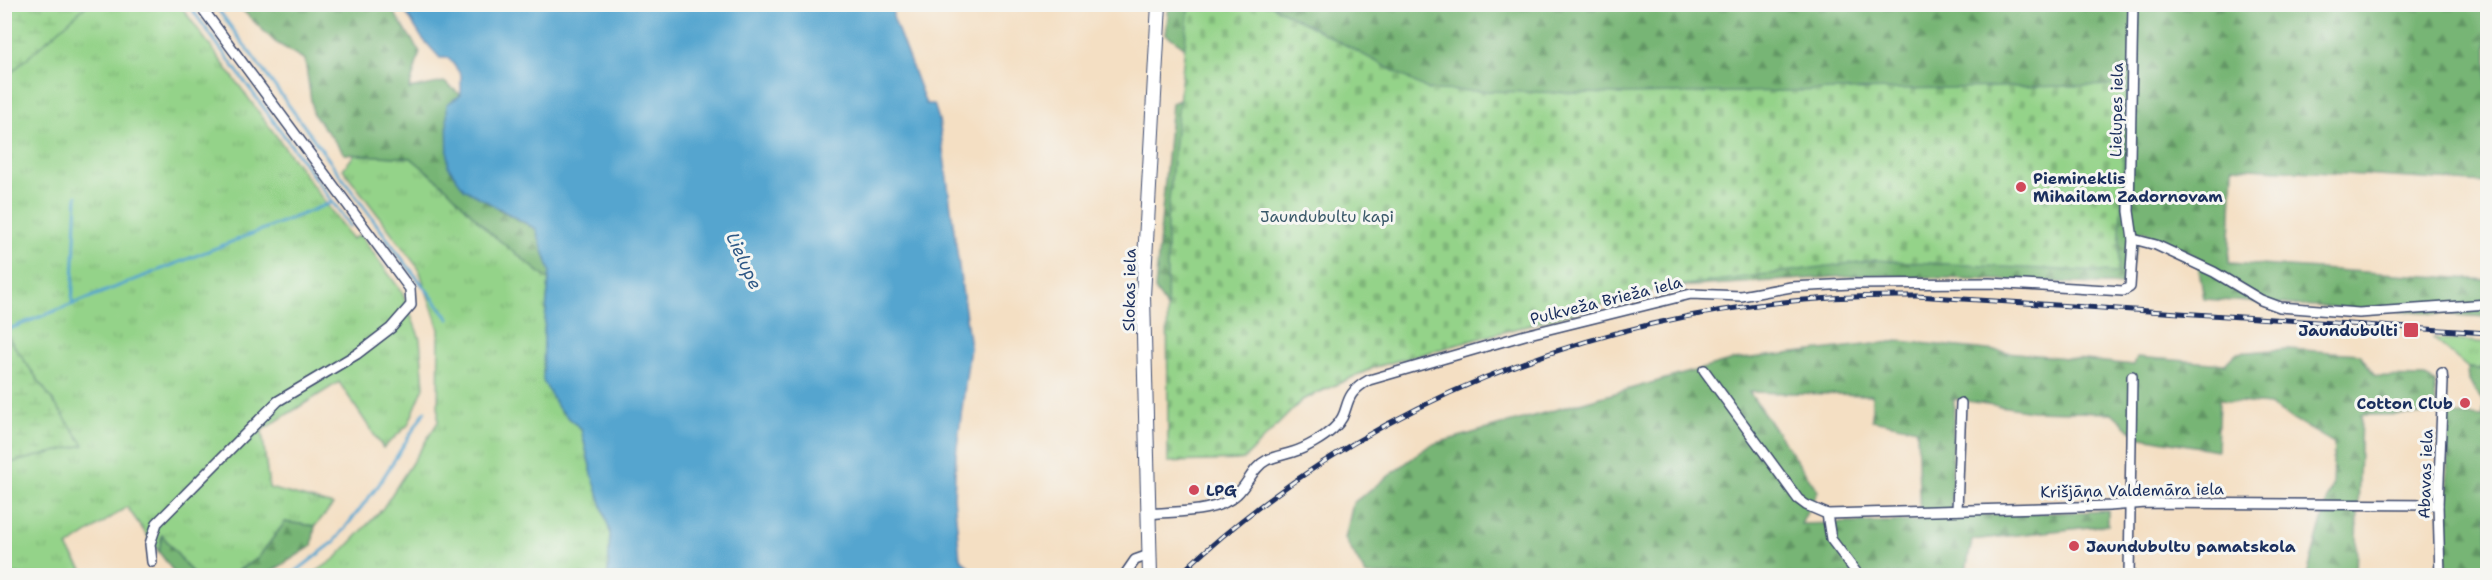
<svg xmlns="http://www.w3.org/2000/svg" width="2492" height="580" font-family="'Shantell Sans',sans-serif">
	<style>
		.grass { fill: url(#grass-tufts); stroke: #588174; stroke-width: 1.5 }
		.forest { fill: url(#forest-firs); stroke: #49726a; stroke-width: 1.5; fill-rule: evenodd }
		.wetland { fill: url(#wetland-marsh); stroke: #588174; stroke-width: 1.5 }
		.cemetery { fill: url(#cemetery-stones); stroke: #588174; stroke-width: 1.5 }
		.water { fill: #55a5cf; stroke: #386a96; stroke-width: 1.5 }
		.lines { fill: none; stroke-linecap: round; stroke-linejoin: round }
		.stream { stroke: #55a5cf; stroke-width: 3 }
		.street-casing { stroke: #3c496d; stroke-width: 12 }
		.secondary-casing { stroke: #3c496d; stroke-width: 16 }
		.street { stroke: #fff; stroke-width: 9 }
		.secondary { stroke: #fff; stroke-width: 14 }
		.rail-casing { stroke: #1b2f5e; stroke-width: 5 }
		.rail { stroke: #f6f6f2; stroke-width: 3; stroke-dasharray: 9; stroke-linecap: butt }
		.poi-dot { fill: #d1495b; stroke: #f6f6f2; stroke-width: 2 }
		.labels { text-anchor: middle; stroke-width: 6; stroke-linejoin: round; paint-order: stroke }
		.street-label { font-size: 16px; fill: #1b2f5e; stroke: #f6f6f2 }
		.poi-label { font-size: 16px; font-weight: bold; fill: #1b2f5e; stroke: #f6f6f2; text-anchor: start }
		.park-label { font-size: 16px; fill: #395869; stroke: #f6f6f2 }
		.water-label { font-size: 18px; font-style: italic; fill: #2f5886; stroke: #f6f6f2 }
	</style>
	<defs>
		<pattern id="grass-tufts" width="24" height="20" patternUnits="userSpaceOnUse" patternTransform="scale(1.5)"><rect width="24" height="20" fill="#94d389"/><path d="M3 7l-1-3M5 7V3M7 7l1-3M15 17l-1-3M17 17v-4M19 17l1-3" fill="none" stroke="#7fb579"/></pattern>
		<pattern id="forest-firs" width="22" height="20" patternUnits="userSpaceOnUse" patternTransform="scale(1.5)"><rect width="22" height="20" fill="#77b575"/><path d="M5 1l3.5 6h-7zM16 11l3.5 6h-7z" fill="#619463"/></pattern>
		<pattern id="wetland-marsh" width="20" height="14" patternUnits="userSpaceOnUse" patternTransform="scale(1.5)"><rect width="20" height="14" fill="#94d389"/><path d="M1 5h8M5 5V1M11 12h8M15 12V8" fill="none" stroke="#7fb579"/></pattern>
		<pattern id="cemetery-stones" width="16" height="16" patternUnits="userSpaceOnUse" patternTransform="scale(1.5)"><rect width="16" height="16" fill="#94d389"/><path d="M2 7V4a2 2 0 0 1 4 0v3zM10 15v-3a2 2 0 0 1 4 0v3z" fill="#7fb579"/></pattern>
	</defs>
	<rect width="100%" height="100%" fill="#f6f6f2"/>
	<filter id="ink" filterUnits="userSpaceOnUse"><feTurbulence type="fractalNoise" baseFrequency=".0167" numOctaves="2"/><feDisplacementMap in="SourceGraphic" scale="12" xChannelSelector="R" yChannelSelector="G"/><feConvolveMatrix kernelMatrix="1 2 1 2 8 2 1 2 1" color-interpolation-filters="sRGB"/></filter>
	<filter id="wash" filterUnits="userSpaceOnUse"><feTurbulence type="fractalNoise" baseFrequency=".008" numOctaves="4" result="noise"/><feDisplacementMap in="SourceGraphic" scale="24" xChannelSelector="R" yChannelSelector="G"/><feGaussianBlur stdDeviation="1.35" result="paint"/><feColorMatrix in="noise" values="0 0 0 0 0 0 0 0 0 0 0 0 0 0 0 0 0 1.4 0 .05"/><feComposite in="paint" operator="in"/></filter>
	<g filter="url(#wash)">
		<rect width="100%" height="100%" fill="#f4dfc3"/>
		<g class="grass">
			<polygon points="86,5 180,5 352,239 360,235 402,292 420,339 424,387 408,425 383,448 339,382 262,430 269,488 333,505 315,526 285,522 258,558 231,575 194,575 162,535 159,552 127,507 67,547 86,575 5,575 5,464 83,445 5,333 4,75"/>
			<polygon points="355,154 411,158 447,188 489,232 549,280 544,331 559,409 581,429 592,474 610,532 608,575 310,576 336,558 383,508 438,422 439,329 419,269 343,169"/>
			<polygon points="2433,338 2487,343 2487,365 2479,369 2468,368"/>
		</g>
		<g class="forest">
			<polygon points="237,5 389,5 420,52 409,89 444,82 461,95 498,209 536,229 550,271 549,280 489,232 447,188 411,158 345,154 313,114 305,60 275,42"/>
			<polygon points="1169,5 2487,5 2487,183 2233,167 2229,263 2487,280 2487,317 2204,299 2197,257 2142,231 2124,285 1868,275 1663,288 1375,367 1302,400 1182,333 1155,289 1172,103 1194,94 1195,55 1166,34"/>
			<path d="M1900 341 2134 365 2137 357 2225 364 2236 353 2287 349 2360 354 2375 376 2425 377 2435 382 2436 409 2458 415 2483 417 2484 403 2469 381 2468 368 2479 369 2487 365V575H2446L2448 414 2361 415 2356 575H2307L2332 484 2334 443 2269 405 2219 400 2217 450 2137 436 2112 413 2032 411 1954 399 1951 516 2108 511V525L1972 540 1965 575H1366L1345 539 1353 503 1430 445 1733 360ZM1749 392 1872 395V420L1917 429 1920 521 1801 524 1818 491Z"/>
			<polygon points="285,522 315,526 312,546 266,575 231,575 258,558"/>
			<polygon points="162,535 194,575 176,575 159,552"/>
		</g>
		<g class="wetland">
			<polygon points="5,4 87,4 87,5 5,78"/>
			<polygon points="4,333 5,333 84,445 5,464"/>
		</g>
		<polygon class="cemetery" points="1189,5 1271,5 1429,90 1623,94 2127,85 2118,273 1874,260 1663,288 1375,367 1302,400 1243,460 1168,462 1167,220"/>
		<polygon class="water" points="401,5 893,5 893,17 926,104 934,104 939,120 970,347 956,455 954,497 960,558 977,575 608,575 610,532 592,474 581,429 559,409 543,381 544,331 550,271 536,229 464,189 448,166 447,104 461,95 461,75 449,58 440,58 422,38"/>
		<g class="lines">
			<g class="stream">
				<polyline points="188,4 350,226"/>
				<polyline points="214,4 403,260 449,319"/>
				<polyline points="72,305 77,196"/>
				<polyline points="4,331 333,202"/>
				<polyline points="290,576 334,542 378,486 425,411"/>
			</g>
		</g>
	</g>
	<g filter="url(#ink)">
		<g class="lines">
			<defs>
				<g id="street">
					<polyline points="2133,239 2156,245 2214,272 2261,300 2280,307 2359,313 2488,304"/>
					<polyline points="1704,370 1798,499 1806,505 1827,514 1831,539 1859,576"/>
					<polyline points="1957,510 1961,403"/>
					<path d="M1149 514C1175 511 1217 514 1237 494 1248 484 1253 467 1267 460 1276 456 1284 455 1293 452 1306 448 1323 438 1333 429 1354 410 1338 397 1369 380L1525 335 1691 294 1741 296 1791 287 1851 284 1990 283 2123 291 2130 287 2133 239 2129 211 2133 4"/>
					<polyline points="1827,514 2109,506 2146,503 2438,505"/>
					<polyline points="152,562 150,544 157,523 278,401 357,354 391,328 411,305 410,289 199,4"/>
					<polyline points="1124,576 1135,560 1149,555"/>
					<polyline points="2129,576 2132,376"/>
					<polyline points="2440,576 2438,505 2443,382 2442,373"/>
				</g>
				<polyline id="secondary" points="1150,576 1143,296 1159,4"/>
			</defs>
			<use href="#street" class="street-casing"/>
			<use href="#secondary" class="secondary-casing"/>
			<use href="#street" class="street"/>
			<use href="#secondary" class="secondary"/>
			<defs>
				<path id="rail" d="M1178 576C1376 388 1645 292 1916 296L2488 333"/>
			</defs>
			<use href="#rail" class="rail-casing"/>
			<use href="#rail" class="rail"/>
		</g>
	</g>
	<g class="poi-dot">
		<circle cx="2021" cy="187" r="6"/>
		<rect x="2403" y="322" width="16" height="16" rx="3"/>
		<circle cx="2465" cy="403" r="6"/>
		<circle cx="1194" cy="490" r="6"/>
		<circle cx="2074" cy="546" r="6"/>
	</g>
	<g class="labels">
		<g class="street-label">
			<text transform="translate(2116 110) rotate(-89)" y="6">Lielupes iela</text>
			<text transform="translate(1129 290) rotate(-89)" y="6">Slokas iela</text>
			<text transform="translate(1606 300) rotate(-14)" y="6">Pulkveža Brieža iela</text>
			<text transform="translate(2425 474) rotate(-88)" y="6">Abavas iela</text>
			<text transform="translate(2132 490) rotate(-1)" y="6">Krišjāņa Valdemāra iela</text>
		</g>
		<g class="poi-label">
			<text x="2033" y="184">Piemineklis<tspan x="2033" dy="18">Mihailam Zadornovam</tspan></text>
			<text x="2398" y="336" text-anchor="end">Jaundubulti</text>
			<text x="2453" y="409" text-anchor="end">Cotton Club</text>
			<text x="1206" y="496">LPG</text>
			<text x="2086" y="552">Jaundubultu pamatskola</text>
		</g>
		<g class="park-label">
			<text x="1327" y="222">Jaundubultu kapi</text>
		</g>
		<g class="water-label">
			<text transform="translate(744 261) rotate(65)" y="6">Lielupe</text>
		</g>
	</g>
	<rect width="2492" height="580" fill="none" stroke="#f6f6f2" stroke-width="24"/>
</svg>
